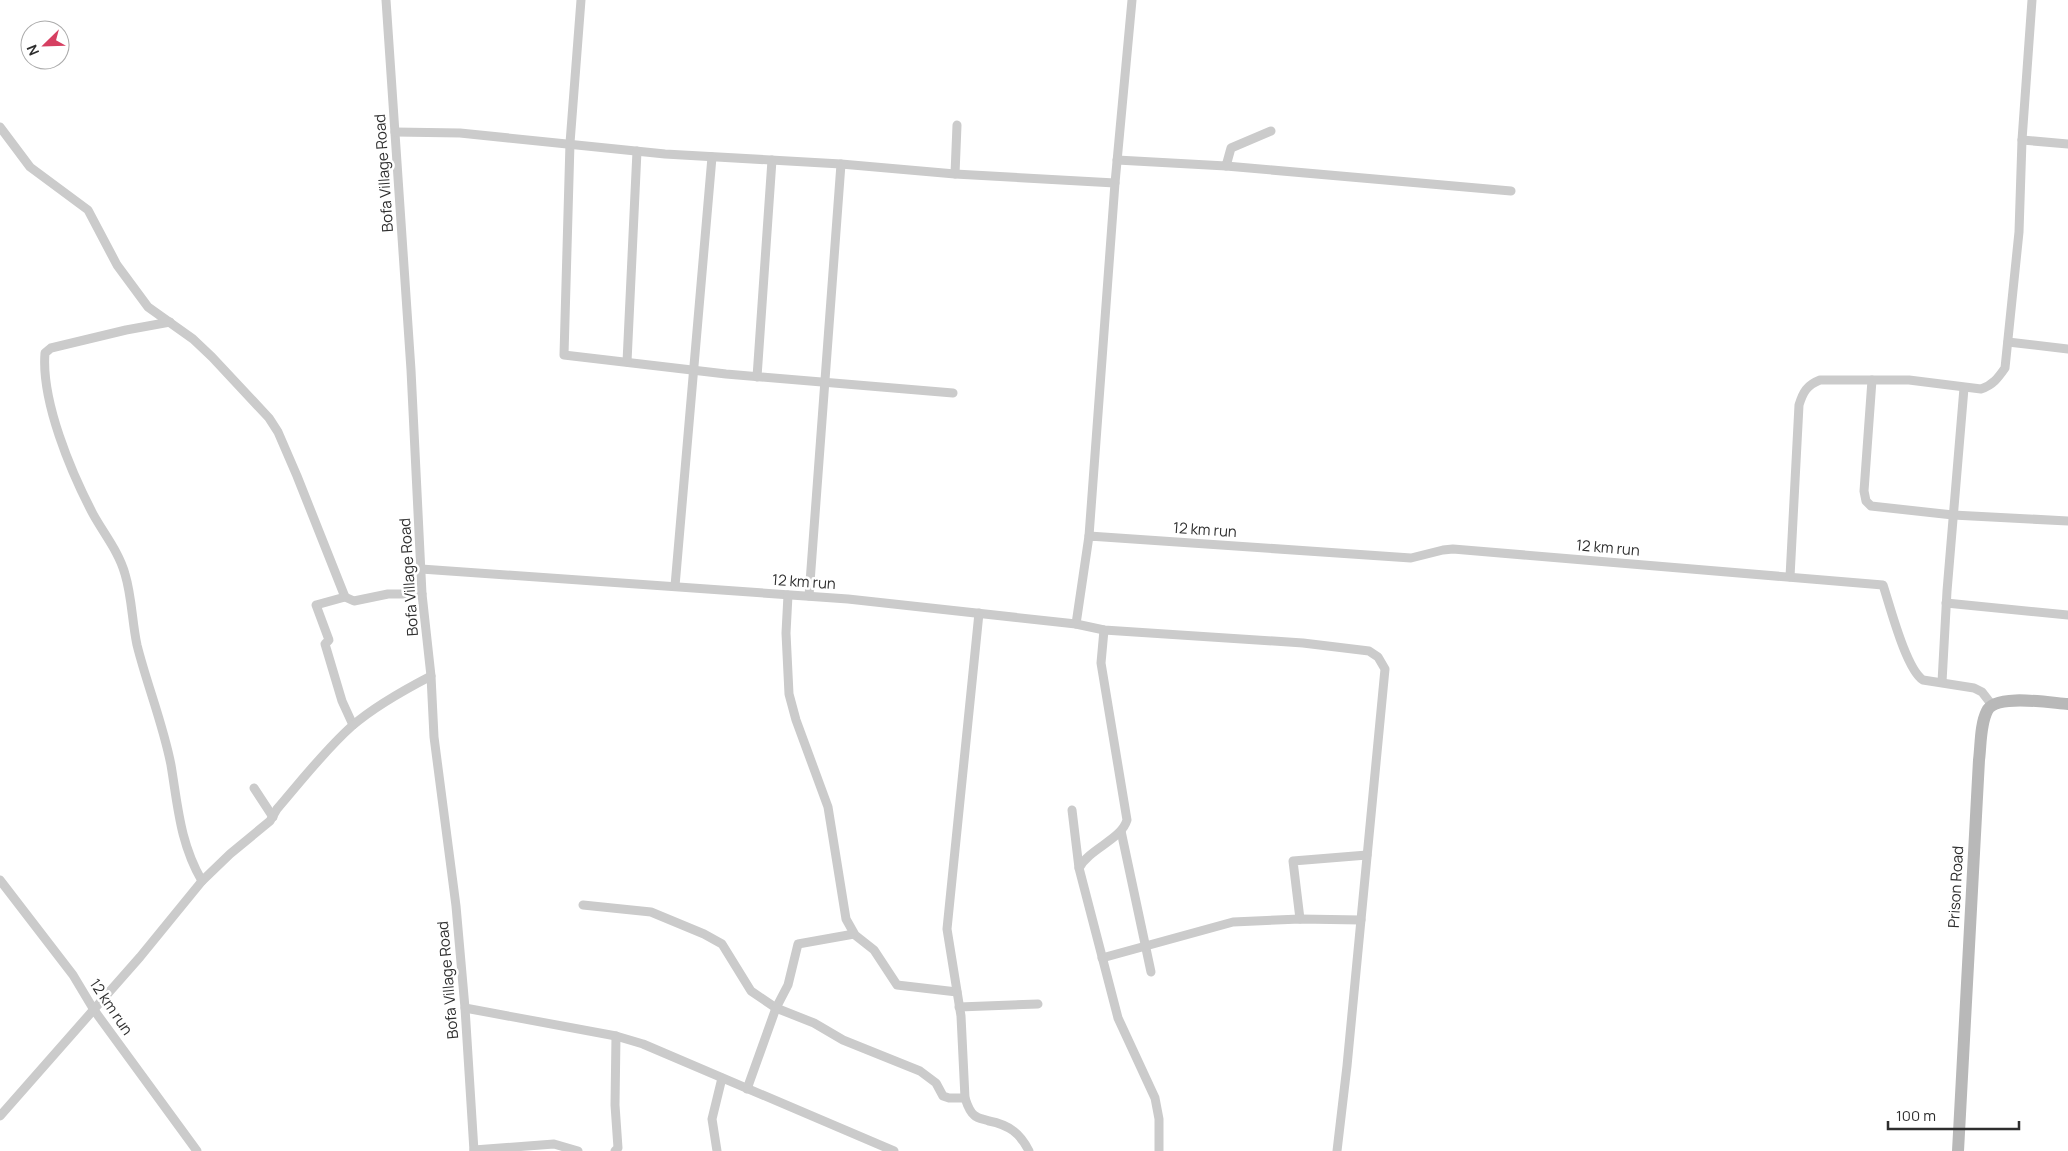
<svg xmlns="http://www.w3.org/2000/svg" width="2068" height="1151" font-family="Manrope,sans-serif">
	<style>
		.lines { fill: none; stroke-linecap: round; stroke-linejoin: round }
		.street { stroke: #cbcbcb; stroke-width: 9 }
		.secondary { stroke: #b8b8b8; stroke-width: 12 }
		.labels { text-anchor: middle; stroke-width: 5; stroke-linejoin: round; paint-order: stroke }
		.street-label { font-size: 15px; fill: #2e2e2e; stroke: #fff }
	</style>
	<rect width="100%" height="100%" fill="#fff"/>
	<g class="lines">
		<g class="street">
			<polyline points="386,0 411,370 422,594 431,676 434,737 456,906 465,1008 474,1151"/>
			<polyline points="581,0 570,143 564,355 726,374 953,393"/>
			<polyline points="0,127 30,167 88,210 117,265 148,307 193,339 212,357 269,418 278,432 297,476 345,597"/>
			<polyline points="395,132 460,133 665,154 841,164 955,174 1115,183"/>
			<polyline points="2022,140 2068,144"/>
			<polyline points="1117,160 1226,166 1231,148 1271,131"/>
			<polyline points="1226,166 1511,191"/>
			<polyline points="955,174 957,125"/>
			<path d="M170 322 126 330 51 348 45 353C41 401 71 472 93 514 104 534 119 552 125 574 132 597 132 622 137 645 147 685 163 724 171 765 178 807 180 843 202 881"/>
			<polyline points="2008,342 2068,349"/>
			<polyline points="627,362 637,151"/>
			<polyline points="757,377 772,160"/>
			<polyline points="1872,380 1864,491 1866,501 1871,506 1953,515 2068,521"/>
			<polyline points="1089,536 1115,183 1132,0"/>
			<path d="M421 569 848 599 1076 624 1089 536 1411 558 1443 550 1453 549 1883 585C1890 606 1906 669 1923 680L1974 688 1982 692 1992 705"/>
			<path d="M1790 577 1799 405C1803 392 1807 385 1820 380H1909L1981 389C1993 385 1998 378 2005 368L2019 232 2022 140 2032 0"/>
			<polyline points="675,586 712,157"/>
			<polyline points="788,595 786,633 789,694 796,720 828,807 846,919 855,935 874,950 897,985 957,992"/>
			<polyline points="809,596 841,164"/>
			<polyline points="1946,603 2068,615"/>
			<path d="M979 613 947 929 961 1016 965 1098C967 1104 969 1111 974 1115 978 1119 984 1119 989 1121 1009 1125 1020 1133 1029 1151"/>
			<polyline points="1076,624 1104,630 1303,643 1369,651 1378,657 1385,669 1347,1066 1337,1151"/>
			<path d="M1104 630 1101 663 1127 820C1121 840 1090 848 1079 868L1118 1018 1155 1098 1159 1119V1151"/>
			<polyline points="1942,682 1947,591 1964,388"/>
			<polyline points="353,725 342,701 325,644 329,640 316,605 345,597 354,601 388,594 422,594"/>
			<polyline points="254,788 273,817"/>
			<polyline points="1072,810 1079,868"/>
			<polyline points="1121,831 1151,972"/>
			<polyline points="0,880 73,975 94,1010 197,1151"/>
			<polyline points="583,905 651,912 704,934 722,944 751,991 776,1008 814,1023 843,1040 920,1071 936,1083 943,1096 949,1098 965,1098"/>
			<polyline points="1300,919 1293,861 1367,855"/>
			<polyline points="1102,958 1233,922 1300,919 1361,920"/>
			<polyline points="959,1007 1038,1004"/>
			<polyline points="465,1008 616,1036 643,1044 894,1151"/>
			<polyline points="747,1089 776,1008 788,985 798,944 854,934"/>
			<path d="M0 1116 140 957 202 881 230 854 270 821 277 809C301 781 325 750 352 726 375 706 404 690 431 676"/>
			<polyline points="474,1150 554,1144 578,1151"/>
			<polyline points="615,1151 618,1148 615,1105 616,1036"/>
			<polyline points="717,1151 712,1119 722,1078"/>
		</g>
		<path class="secondary" d="M1958 1151 1979 760C1981 745 1980 725 1987 711 1995 693 2051 703 2068 704"/>
	</g>
	<g class="labels">
		<g class="street-label">
			<text transform="translate(384 173) rotate(-94)" y="5">Bofa Village Road</text>
			<text transform="translate(1205 530) rotate(4)" y="5">12 km run</text>
			<text transform="translate(1608 548) rotate(5)" y="5">12 km run</text>
			<text transform="translate(409 577) rotate(-94)" y="5">Bofa Village Road</text>
			<text transform="translate(804 582) rotate(4)" y="5">12 km run</text>
			<text transform="translate(1956 887) rotate(-87)" y="5">Prison Road</text>
			<text transform="translate(448 980) rotate(-95)" y="5">Bofa Village Road</text>
			<text transform="translate(111 1007) rotate(56)" y="5">12 km run</text>
		</g>
	</g>
	<g transform="translate(45 45) rotate(247)"><circle r="24" fill="#ffffff" stroke="#ababab"/>
	<path d="M0-4L9 19L0 12L-9 19Z" fill="#d63f61"/>
	<text y="-8" font-size="14" font-weight="bold" text-anchor="middle" fill="#2e2e2e">N</text>
	</g>
	<path d="M1888 1121v8h131v-8" fill="none" stroke="#2e2e2e" stroke-width="2.5"/>
	<text x="1896" y="1121" font-size="15" fill="#2e2e2e" stroke="#ffffff" stroke-width="4" paint-order="stroke">100 m</text>
</svg>
